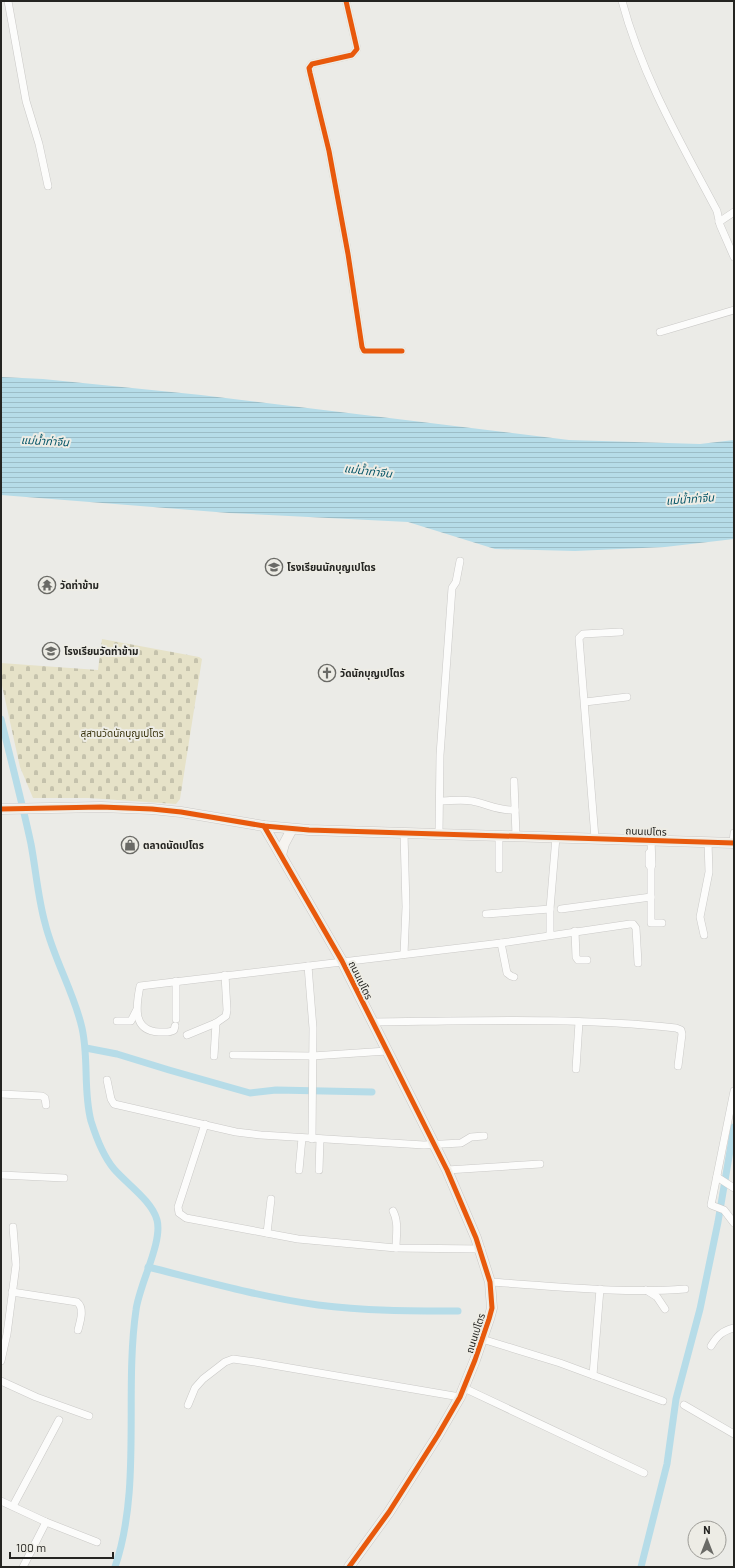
<svg xmlns="http://www.w3.org/2000/svg" width="735" height="1568" font-family="Barlow,'Noto Sans Thai',sans-serif">
	<style>
		.cemetery { fill: url(#cemetery-stones) }
		.water { fill: url(#water-rules) }
		.lines { fill: none; stroke-linecap: round; stroke-linejoin: round }
		.canal { stroke: #b6dce8; stroke-width: 7 }
		.street-casing { stroke: #cac9c7; stroke-width: 8 }
		.secondary-casing { stroke: #cac9c7; stroke-width: 11 }
		.street { stroke: #fcfcfb; stroke-width: 7 }
		.secondary { stroke: #f6f4f0; stroke-width: 10 }
		.cycleway-casing { stroke: #edece5; stroke-width: 8 }
		.cycleway { stroke: #e8590c; stroke-width: 5 }
		.labels { text-anchor: middle; stroke-width: 4; stroke-linejoin: round; paint-order: stroke }
		.poi-label { font-size: 10px; font-weight: bold; fill: #242421; stroke: #edece5; text-anchor: start }
		.park-label { font-size: 10px; fill: #38320c; stroke: #edece5 }
		.street-label { font-size: 10px; fill: #242421; stroke: #edece5 }
		.water-label { font-size: 11px; font-style: italic; fill: #065567; stroke: #edece5 }
	</style>
	<defs>
		<pattern id="cemetery-stones" width="16" height="16" patternUnits="userSpaceOnUse"><rect width="16" height="16" fill="#e6e2c8"/><path d="M2 7V4a2 2 0 0 1 4 0v3zM10 15v-3a2 2 0 0 1 4 0v3z" fill="#c5c2ac"/></pattern>
		<pattern id="water-rules" width="6" height="5" patternUnits="userSpaceOnUse"><rect width="6" height="5" fill="#b6dce8"/><path d="M0 2.5h6" fill="none" stroke="#9cbdc7"/></pattern>
	</defs>
	<rect width="100%" height="100%" fill="#ebebe7"/>
	<polygon class="cemetery" points="102,639 199,657 202,659 180,799 176,804 88,798 33,798 20,767 1,681 1,663 98,670"/>
	<polygon class="water" points="1,377 43,379 201,395 569,440 700,444 734,440 734,539 665,547 575,551 495,549 408,522 229,513 1,495"/>
	<g class="lines">
		<g class="canal">
			<path d="M1 719C11 761 22 802 31 844 36 871 38 898 45 923 54 960 74 992 82 1028 89 1059 83 1091 91 1121 96 1137 103 1156 114 1169 127 1184 152 1201 157 1220 163 1242 139 1285 136 1310 124 1393 142 1488 115 1567"/>
			<polyline points="86,1048 117,1054 169,1070 250,1093 276,1090 372,1092"/>
			<path d="M148 1267C204 1281 260 1297 318 1305 364 1311 411 1311 458 1311"/>
			<polyline points="641,1567 667,1464 676,1399 700,1309 718,1222 734,1127"/>
		</g>
		<defs>
			<g id="street">
				<polyline points="8,1 26,101 39,144 48,186"/>
				<polyline points="346,1 357,49 352,55 312,64 309,68 310,73 329,151 348,254 362,347 364,351 402,351"/>
				<path d="M622 1C642 76 681 143 717 211L720 225 734 257"/>
				<polyline points="719,222 734,212"/>
				<polyline points="660,332 734,310"/>
				<polyline points="585,702 627,697"/>
				<polyline points="514,781 516,836"/>
				<path d="M440 801C450 801 461 799 472 801 488 804 498 811 515 810"/>
				<polyline points="439,834 440,755 452,588 456,582 460,561"/>
				<polyline points="595,838 579,638 583,634 620,632"/>
				<polyline points="733,843 734,833"/>
				<polyline points="651,851 649,853 649,865 651,867 652,865 651,840"/>
				<polyline points="651,867 651,923 662,923"/>
				<polyline points="499,869 499,836"/>
				<polyline points="561,909 651,897"/>
				<polyline points="486,914 550,909"/>
				<polyline points="575,931 576,957 578,960 587,960"/>
				<polyline points="550,935 550,909 556,837"/>
				<polyline points="704,935 700,917 709,872 708,842"/>
				<polyline points="501,943 507,973 511,976 514,977"/>
				<polyline points="404,954 406,907 404,833"/>
				<polyline points="308,966 313,1028 312,1139"/>
				<polyline points="176,1019 176,981"/>
				<polyline points="117,1021 131,1021 136,1011"/>
				<path d="M372 1022C473 1021 575 1017 676 1028L681 1030 682 1034 678 1066"/>
				<path d="M175 1026 174 1030C170 1033 165 1032 159 1032 132 1031 136 1006 140 986L501 943 630 924H633L636 928 638 963"/>
				<polyline points="187,1035 216,1023 226,1016 227,1010 225,975"/>
				<polyline points="233,1055 312,1056 387,1051"/>
				<polyline points="214,1056 216,1023"/>
				<polyline points="576,1069 579,1022"/>
				<polyline points="107,1080 111,1099 114,1104 236,1132 261,1135 424,1145 461,1143 471,1137 484,1136"/>
				<polyline points="734,1091 711,1205 724,1210 734,1223"/>
				<polyline points="1,1094 42,1096 45,1098 46,1105"/>
				<polyline points="205,1124 178,1207 179,1213 186,1218 298,1239 396,1248 481,1249"/>
				<polyline points="299,1170 302,1138"/>
				<polyline points="319,1170 320,1139"/>
				<polyline points="447,1170 540,1164"/>
				<polyline points="1,1175 64,1178"/>
				<polyline points="717,1177 734,1188"/>
				<path d="M393 1211C399 1222 396 1236 396 1248"/>
				<polyline points="267,1233 271,1199"/>
				<path d="M490 1282C555 1286 620 1294 685 1289"/>
				<polyline points="646,1290 657,1297 665,1309"/>
				<path d="M12 1292 77 1302C85 1308 80 1322 78 1330"/>
				<polyline points="482,1339 560,1363 663,1401"/>
				<path d="M711 1346C717 1336 722 1331 734 1328"/>
				<polyline points="1,1361 7,1334 16,1265 13,1227"/>
				<polyline points="593,1375 600,1289"/>
				<polyline points="1,1381 36,1397 89,1416"/>
				<polyline points="464,1388 644,1473"/>
				<polyline points="188,1405 195,1388 203,1379 225,1362 233,1359 255,1362 460,1397"/>
				<polyline points="684,1405 734,1434"/>
				<polyline points="1,1501 46,1522 97,1542"/>
				<polyline points="13,1506 59,1420"/>
				<polyline points="23,1567 46,1522"/>
			</g>
			<g id="secondary">
				<polyline points="1,809 101,807 152,809 181,812 264,826 309,830 734,843"/>
				<polyline points="264,826 342,961 447,1170 476,1238 490,1282 492,1308 489,1319 475,1360 460,1397 438,1435 389,1512 349,1567"/>
				<polyline points="281,855 284,844 292,829"/>
			</g>
		</defs>
		<use href="#street" class="street-casing"/>
		<use href="#secondary" class="secondary-casing"/>
		<use href="#street" class="street"/>
		<use href="#secondary" class="secondary"/>
		<defs>
			<g id="cycleway">
				<polyline points="346,1 357,49 352,55 312,64 309,68 310,73 329,151 348,254 362,347 364,351 402,351"/>
				<polyline points="1,809 101,807 152,809 181,812 264,826 309,830 734,843"/>
				<polyline points="264,826 342,961 447,1170 476,1238 490,1282 492,1308 489,1319 475,1360 460,1397 438,1435 389,1512 349,1567"/>
			</g>
		</defs>
		<use href="#cycleway" class="cycleway-casing"/>
		<use href="#cycleway" class="cycleway"/>
	</g>
	<defs>
		<symbol id="school-ring" viewBox="-11 -11 22 22"><circle r="9.5" fill="#edece5" stroke="#6a6a66" stroke-width="1.5"/><path d="M0-5L7-2L0 1L-7-2ZM-4 1L0 2.5L4 1V4Q0 6-4 4Z" fill="#6a6a66"/></symbol>
		<symbol id="temple-ring" viewBox="-11 -11 22 22"><circle r="9.5" fill="#edece5" stroke="#6a6a66" stroke-width="1.5"/><path d="M0-6L5-2H3V0L6.5 2.5H4V6H1.5V3h-3V6H-4V2.5H-6.5L-3 0V-2H-5Z" fill="#6a6a66"/></symbol>
		<symbol id="church-ring" viewBox="-11 -11 22 22"><circle r="9.5" fill="#edece5" stroke="#6a6a66" stroke-width="1.5"/><path d="M-1.2-6h2.4v3.5h3.3v2.4h-3.3V6h-2.4V-.1h-3.3v-2.4h3.3Z" fill="#6a6a66"/></symbol>
		<symbol id="shop-ring" viewBox="-11 -11 22 22"><circle r="9.5" fill="#edece5" stroke="#6a6a66" stroke-width="1.5"/><path d="M-5-2.5h2.3a2.7 3.5 0 0 1 5.4 0H5L5.5 6h-11ZM-1.5-2.5h3a1.5 2.3 0 0 0-3 0Z" fill="#6a6a66"/></symbol>
	</defs>
	<g fill-rule="evenodd">
		<use href="#school-ring" x="264" y="557" width="20" height="20"/>
		<use href="#temple-ring" x="37" y="575" width="20" height="20"/>
		<use href="#school-ring" x="41" y="641" width="20" height="20"/>
		<use href="#church-ring" x="317" y="663" width="20" height="20"/>
		<use href="#shop-ring" x="120" y="835" width="20" height="20"/>
	</g>
	<g class="labels">
		<g class="poi-label">
			<text x="287" y="571">โรงเรียนนักบุญเปโตร</text>
			<text x="60" y="589">วัดท่าข้าม</text>
			<text x="64" y="655">โรงเรียนวัดท่าข้าม</text>
			<text x="340" y="677">วัดนักบุญเปโตร</text>
			<text x="143" y="849">ตลาดนัดเปโตร</text>
		</g>
		<g class="park-label">
			<text x="122" y="737">สุสานวัดนักบุญเปโตร</text>
		</g>
		<g class="street-label">
			<text transform="translate(646 831) rotate(2)" y="4">ถนนเปโตร</text>
			<text transform="translate(361 980) rotate(64)" y="4">ถนนเปโตร</text>
			<text transform="translate(475 1333) rotate(-72)" y="4">ถนนเปโตร</text>
		</g>
		<g class="water-label">
			<text transform="translate(45 441) rotate(3)" y="4">แม่น้ำท่าจีน</text>
			<text transform="translate(368 471) rotate(7)" y="4">แม่น้ำท่าจีน</text>
			<text transform="translate(690 499) rotate(-4)" y="4">แม่น้ำท่าจีน</text>
		</g>
	</g>
	<rect width="735" height="1568" fill="none" stroke="#242421" stroke-width="4"/>
	<g transform="translate(707 1540)"><circle r="19" fill="#edece5" stroke="#9d9c97"/>
	<path d="M0-3L7 15L0 10L-7 15Z" fill="#6a6a66"/>
	<text y="-6" font-size="11" font-weight="bold" text-anchor="middle" fill="#242421">N</text>
	</g>
	<path d="M10 1552v6h103v-6" fill="none" stroke="#242421" stroke-width="2"/>
	<text x="16" y="1552" font-size="12" fill="#242421" stroke="#edece5" stroke-width="3" paint-order="stroke">100 m</text>
</svg>
